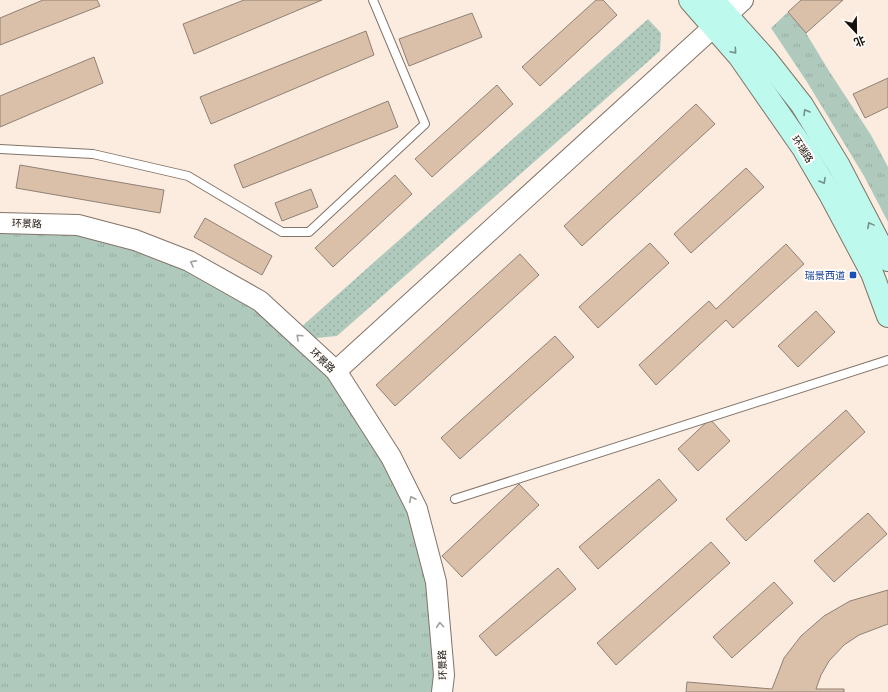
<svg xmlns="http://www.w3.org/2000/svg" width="888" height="692" font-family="Overpass,'Noto Sans SC',sans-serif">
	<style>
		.grass { fill: url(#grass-tufts) }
		.park { fill: url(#park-dots) }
		.building { fill: #dabfa9; stroke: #8f8175 }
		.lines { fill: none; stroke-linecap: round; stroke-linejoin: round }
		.service-casing { stroke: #827468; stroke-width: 10 }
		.tertiary-casing { stroke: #827468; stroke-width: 22 }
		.secondary-casing { stroke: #827468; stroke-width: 24 }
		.service { stroke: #fff; stroke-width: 8 }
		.tertiary { stroke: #fff; stroke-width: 20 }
		.secondary { stroke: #bef9ee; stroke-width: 22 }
		.oneway { stroke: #739189 }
		.oneway2 { stroke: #a2a09e }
		.transit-dot { fill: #1a4fb4; stroke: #fffcf9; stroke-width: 1.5 }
		.labels { text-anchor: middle; stroke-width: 4; stroke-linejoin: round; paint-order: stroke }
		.street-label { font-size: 10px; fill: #17120d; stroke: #fffcf9 }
		.transit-label { font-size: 10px; fill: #164399; stroke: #fffcf9; text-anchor: end }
	</style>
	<defs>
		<pattern id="grass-tufts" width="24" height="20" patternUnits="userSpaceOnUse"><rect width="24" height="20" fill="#afcabc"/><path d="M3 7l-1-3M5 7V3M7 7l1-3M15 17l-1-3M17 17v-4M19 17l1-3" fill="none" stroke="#96aca0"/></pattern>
		<pattern id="park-dots" width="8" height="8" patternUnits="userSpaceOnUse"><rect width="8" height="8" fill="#afcabc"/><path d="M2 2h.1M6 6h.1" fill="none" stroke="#96aca0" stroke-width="1.8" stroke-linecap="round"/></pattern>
	</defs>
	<rect width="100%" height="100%" fill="#fcecdf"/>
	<g class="grass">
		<polygon points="788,12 806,33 829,71 871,135 888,167 888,222 864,176 807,82 771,28"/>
		<polygon points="0,223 78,225 260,301 336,371 417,509 442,692 0,692"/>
	</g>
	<polygon class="park" points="648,19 661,33 660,51 337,336 316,338 300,328"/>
	<g class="building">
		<polygon points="43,0 97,0 100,6 0,45 0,18"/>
		<polygon points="244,0 322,0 194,54 183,24"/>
		<polygon points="596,0 603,0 617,15 540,86 522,67"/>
		<polygon points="801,0 843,0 806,33 788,12"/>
		<polygon points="472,13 482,37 409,66 399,39"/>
		<polygon points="366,31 374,55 211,124 200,97"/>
		<polygon points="94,57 103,83 0,127 0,96"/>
		<polygon points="888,78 888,107 865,118 853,94"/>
		<polygon points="497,85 513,104 432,177 415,159"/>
		<polygon points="388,101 398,127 243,188 234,165"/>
		<polygon points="696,104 715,124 582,246 564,226"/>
		<polygon points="20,165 164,190 160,213 16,188"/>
		<polygon points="746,168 764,187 691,253 674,234"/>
		<polygon points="395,175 412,194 333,267 315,248"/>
		<polygon points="311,189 318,207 282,221 275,203"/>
		<polygon points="205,218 272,256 262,275 194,237"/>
		<polygon points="650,243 669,263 598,328 579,307"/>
		<polygon points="786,244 804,264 733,328 726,320 656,385 639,365 709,301 716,309"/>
		<polygon points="520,254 539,275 395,406 376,385"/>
		<polygon points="816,311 835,332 798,367 778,346"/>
		<polygon points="555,336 574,357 460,459 441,438"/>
		<polygon points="846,410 865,432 746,541 726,519"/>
		<polygon points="710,419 730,441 698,471 678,449"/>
		<polygon points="659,479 677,500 598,569 579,547"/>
		<polygon points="519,484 539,505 462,577 442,556"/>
		<polygon points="868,513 887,534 834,582 814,561"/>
		<polygon points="711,542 730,563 616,665 597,643"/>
		<polygon points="558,568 576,589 496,656 479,636"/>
		<polygon points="774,582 793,603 732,658 713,637"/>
		<polygon points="888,590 888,624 859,635 844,645 829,661 821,675 816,689 844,689 844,692 686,692 687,682 772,689 784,658 801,636 824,616 850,601"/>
	</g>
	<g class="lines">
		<defs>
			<g id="service">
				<polyline points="0,149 93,154 188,176 282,232 309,232 425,124 373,0"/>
				<polyline points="455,499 888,360"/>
			</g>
			<g id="tertiary">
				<polyline points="0,223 78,225 135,240 189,261 260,301 336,371 391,457 417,509 436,582 444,675 442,692"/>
				<polyline points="336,371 743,0"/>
			</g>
			<g id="secondary">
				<polyline points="690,0 739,56 803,148 831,196 872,273 888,316"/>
				<polyline points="713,0 765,58 802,105 839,166 888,260"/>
			</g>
		</defs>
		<use href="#service" class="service-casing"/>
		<use href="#tertiary" class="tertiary-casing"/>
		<use href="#secondary" class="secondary-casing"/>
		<use href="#service" class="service"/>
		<use href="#tertiary" class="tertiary"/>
		<use href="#secondary" class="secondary"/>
	</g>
	<defs><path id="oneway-chevron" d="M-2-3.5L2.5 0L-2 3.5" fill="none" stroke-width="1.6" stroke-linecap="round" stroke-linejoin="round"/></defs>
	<g class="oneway">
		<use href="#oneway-chevron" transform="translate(734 51) rotate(49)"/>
		<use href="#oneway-chevron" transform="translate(806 112) rotate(-121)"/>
		<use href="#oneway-chevron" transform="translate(823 181) rotate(60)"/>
		<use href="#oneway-chevron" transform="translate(870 225) rotate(-118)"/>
	</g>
	<g class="oneway2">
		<use href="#oneway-chevron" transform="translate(193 263) rotate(-152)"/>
		<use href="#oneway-chevron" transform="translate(299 337) rotate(-137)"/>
		<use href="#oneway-chevron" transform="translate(412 499) rotate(-117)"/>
		<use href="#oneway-chevron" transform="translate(440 625) rotate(-95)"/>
	</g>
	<rect class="transit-dot" x="849" y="271" width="8" height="8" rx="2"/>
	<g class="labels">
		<g class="street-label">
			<text transform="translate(803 149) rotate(57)" y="4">环瑞路</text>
			<text transform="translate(27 223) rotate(2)" y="4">环景路</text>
			<text transform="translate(323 360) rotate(44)" y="4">环景路</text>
			<text transform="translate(442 665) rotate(-92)" y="4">环景路</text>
		</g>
		<g class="transit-label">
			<text x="845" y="279">瑞景西道</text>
		</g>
	</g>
	<g transform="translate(856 32) rotate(158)" stroke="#fffcf9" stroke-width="3" paint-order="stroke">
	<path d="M0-3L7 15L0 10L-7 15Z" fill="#17120d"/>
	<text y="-6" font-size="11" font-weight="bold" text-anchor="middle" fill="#17120d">北</text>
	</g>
</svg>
